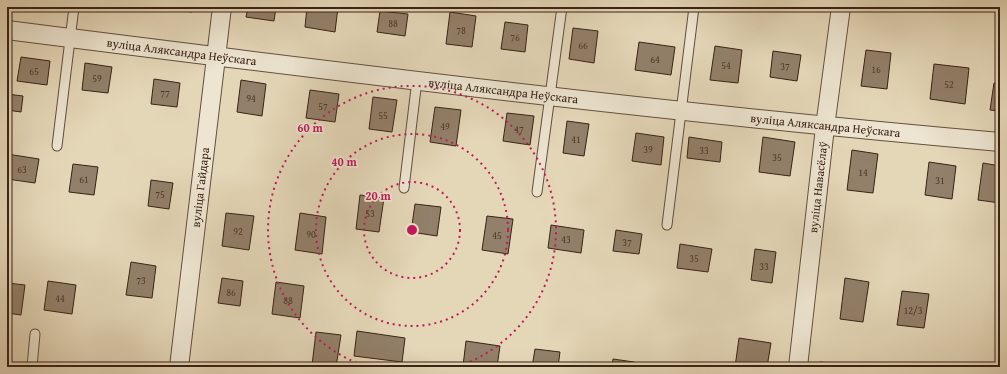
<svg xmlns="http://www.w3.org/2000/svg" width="1007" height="374" font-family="'Gentium Book Plus',serif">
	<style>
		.building { fill: #92806a; stroke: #392216 }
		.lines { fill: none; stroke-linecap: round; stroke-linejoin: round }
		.service-casing { stroke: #644f3e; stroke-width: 11 }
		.minor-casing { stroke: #644f3e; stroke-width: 20 }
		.service { stroke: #ede5d1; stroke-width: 9 }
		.minor { stroke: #ede5d1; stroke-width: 18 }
		.ring { fill: none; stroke: #c2185b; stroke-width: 2; stroke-dasharray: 2 4 }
		.labels { text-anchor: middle; stroke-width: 3.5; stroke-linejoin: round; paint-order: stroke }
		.number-label { font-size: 10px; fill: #4f3a2b }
		.street-label { font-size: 12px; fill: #392216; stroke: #ede5d1 }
		.centre { fill: #c2185b; stroke: #ede5d1; stroke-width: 2 }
		.ring-label { font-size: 12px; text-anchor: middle; font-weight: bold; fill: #c2185b; stroke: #ede5d1; stroke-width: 3.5; stroke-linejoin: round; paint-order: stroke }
	</style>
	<rect width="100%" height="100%" fill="#e4d7b8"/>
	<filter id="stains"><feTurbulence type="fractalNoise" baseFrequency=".005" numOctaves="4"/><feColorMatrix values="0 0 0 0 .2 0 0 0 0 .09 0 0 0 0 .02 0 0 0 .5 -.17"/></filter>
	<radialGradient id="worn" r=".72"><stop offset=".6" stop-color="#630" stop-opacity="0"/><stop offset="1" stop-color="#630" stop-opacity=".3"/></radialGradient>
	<g class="building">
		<polygon points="171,7 193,7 192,12 170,9"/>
		<polygon points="248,7 276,7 274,21 246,17"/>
		<polygon points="307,7 338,7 335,32 305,27"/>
		<polygon points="380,11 408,14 405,36 377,32"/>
		<polygon points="450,12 476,16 472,47 446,44"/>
		<polygon points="505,22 528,25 525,52 501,49"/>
		<polygon points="573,28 598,31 594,63 569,59"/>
		<polygon points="639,42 675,47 671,75 635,70"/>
		<polygon points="715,46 742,50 738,83 710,80"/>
		<polygon points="866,50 891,53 887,89 861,86"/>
		<polygon points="773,51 801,55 797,81 770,77"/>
		<polygon points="21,57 50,61 47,85 17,81"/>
		<polygon points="85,63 112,67 108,93 82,90"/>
		<polygon points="934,64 969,68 965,104 930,99"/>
		<polygon points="154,79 180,83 177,107 151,104"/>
		<polygon points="241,80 266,84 262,116 237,112"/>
		<polygon points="994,83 1000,84 1000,111 990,110"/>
		<polygon points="310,90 339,94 335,122 306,118"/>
		<polygon points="7,94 23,96 21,112 7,110"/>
		<polygon points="373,97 397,100 392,132 369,129"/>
		<polygon points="435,107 461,110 456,146 430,142"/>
		<polygon points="507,113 534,116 530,145 503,141"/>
		<polygon points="567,121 589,124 584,156 563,153"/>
		<polygon points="636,133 664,137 661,165 632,161"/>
		<polygon points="689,137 722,142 720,162 687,158"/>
		<polygon points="763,137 795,142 790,176 759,172"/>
		<polygon points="852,150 878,154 873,193 847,190"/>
		<polygon points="7,154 39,159 35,183 7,179"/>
		<polygon points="929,162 956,166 952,199 925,195"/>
		<polygon points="983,163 1000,166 1000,203 978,200"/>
		<polygon points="73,164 98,167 94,195 69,192"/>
		<polygon points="151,180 173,183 169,209 148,206"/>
		<polygon points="360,195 384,198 379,232 356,229"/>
		<polygon points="415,204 441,207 437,236 411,232"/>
		<polygon points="226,213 254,216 249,250 222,246"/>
		<polygon points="300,213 326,217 322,254 295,250"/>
		<polygon points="487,216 513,219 508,254 482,250"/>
		<polygon points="551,225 584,230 581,253 548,248"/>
		<polygon points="616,230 642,234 639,254 613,251"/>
		<polygon points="680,244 712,249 708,272 677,268"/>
		<polygon points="755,249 776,252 772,283 751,280"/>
		<polygon points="131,262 156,266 152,298 126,295"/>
		<polygon points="222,278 243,281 240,306 218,303"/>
		<polygon points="845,278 869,282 863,322 840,319"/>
		<polygon points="48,281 76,285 72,314 44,310"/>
		<polygon points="276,282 304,286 300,318 272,314"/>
		<polygon points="7,283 25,285 21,315 7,313"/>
		<polygon points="902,291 929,294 924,328 897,325"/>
		<polygon points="357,331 405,338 402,362 354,356"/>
		<polygon points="316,332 341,335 336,367 312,365"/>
		<polygon points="739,338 771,343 767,367 735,367"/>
		<polygon points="466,341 500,346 497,367 463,366"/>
		<polygon points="535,349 560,352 558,367 532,367"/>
		<polygon points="613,359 634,362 633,367 612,367"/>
		<polygon points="820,362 856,367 819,367"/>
	</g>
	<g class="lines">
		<defs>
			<g id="service">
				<polyline points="57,146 74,7"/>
				<polyline points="404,188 417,80"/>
				<polyline points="537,192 562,7"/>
				<polyline points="667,225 694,7"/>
				<polyline points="32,367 35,334"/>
			</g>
			<g id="minor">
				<path id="s1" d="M7 30C337 72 668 113 1000 142"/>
				<path id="s2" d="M179 367 222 7"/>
				<path id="s3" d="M798 367 825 127 841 7"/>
			</g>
		</defs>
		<use href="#service" class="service-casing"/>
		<use href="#minor" class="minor-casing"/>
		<use href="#service" class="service"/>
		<use href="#minor" class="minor"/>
	</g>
	<g class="ring">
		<circle cx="412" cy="230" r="48"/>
		<circle cx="412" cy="230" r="96"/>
		<path d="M368 367A144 144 0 1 1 456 367"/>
	</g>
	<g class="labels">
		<g class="number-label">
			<text x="393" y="27">88</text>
			<text x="461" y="34">78</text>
			<text x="515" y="41">76</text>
			<text x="583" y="49">66</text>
			<text x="655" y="63">64</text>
			<text x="726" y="69">54</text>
			<text x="785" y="70">37</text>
			<text x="876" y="73">16</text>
			<text x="34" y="75">65</text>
			<text x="97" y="82">59</text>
			<text x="949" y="88">52</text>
			<text x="165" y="97">77</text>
			<text x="251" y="102">94</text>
			<text x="323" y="110">57</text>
			<text x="383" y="119">55</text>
			<text x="445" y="130">49</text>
			<text x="519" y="133">47</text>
			<text x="576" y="143">41</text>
			<text x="648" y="153">39</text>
			<text x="704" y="154">33</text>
			<text x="777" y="161">35</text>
			<text x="22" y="173">63</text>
			<text x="863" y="176">14</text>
			<text x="84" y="183">61</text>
			<text x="940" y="184">31</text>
			<text x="160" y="198">75</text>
			<text x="370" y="217">53</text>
			<text x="238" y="235">92</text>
			<text x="311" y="238">90</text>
			<text x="497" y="239">45</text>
			<text x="566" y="243">43</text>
			<text x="627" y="246">37</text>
			<text x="694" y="262">35</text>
			<text x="764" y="270">33</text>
			<text x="141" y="284">73</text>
			<text x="231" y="296">86</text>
			<text x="60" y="302">44</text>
			<text x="288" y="304">88</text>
			<text x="913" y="314">12/3</text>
		</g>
		<g class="street-label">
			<text dy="4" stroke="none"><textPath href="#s1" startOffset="176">вуліца Аляксандра Неўскага</textPath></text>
			<text dy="4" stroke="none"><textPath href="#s1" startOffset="500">вуліца Аляксандра Неўскага</textPath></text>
			<text dy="4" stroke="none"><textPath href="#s1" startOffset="824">вуліца Аляксандра Неўскага</textPath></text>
			<text dy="4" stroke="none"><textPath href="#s2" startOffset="181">вуліца Гайдара</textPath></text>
			<text dy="4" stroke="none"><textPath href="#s3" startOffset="181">вуліца Навасёлаў</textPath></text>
		</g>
	</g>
	<circle cx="412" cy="230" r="6" class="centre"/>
	<g class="ring-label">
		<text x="310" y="132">60 m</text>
		<text x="344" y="166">40 m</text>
		<text x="378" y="200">20 m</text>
	</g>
	<rect width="1007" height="374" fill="none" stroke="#e4d7b8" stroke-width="24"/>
	<rect x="8" y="8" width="991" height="358" fill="none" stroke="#392216" stroke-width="2"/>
	<rect x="12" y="12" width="983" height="350" fill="none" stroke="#392216"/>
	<rect width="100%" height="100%" filter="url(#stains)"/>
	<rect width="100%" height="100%" fill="url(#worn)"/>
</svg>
